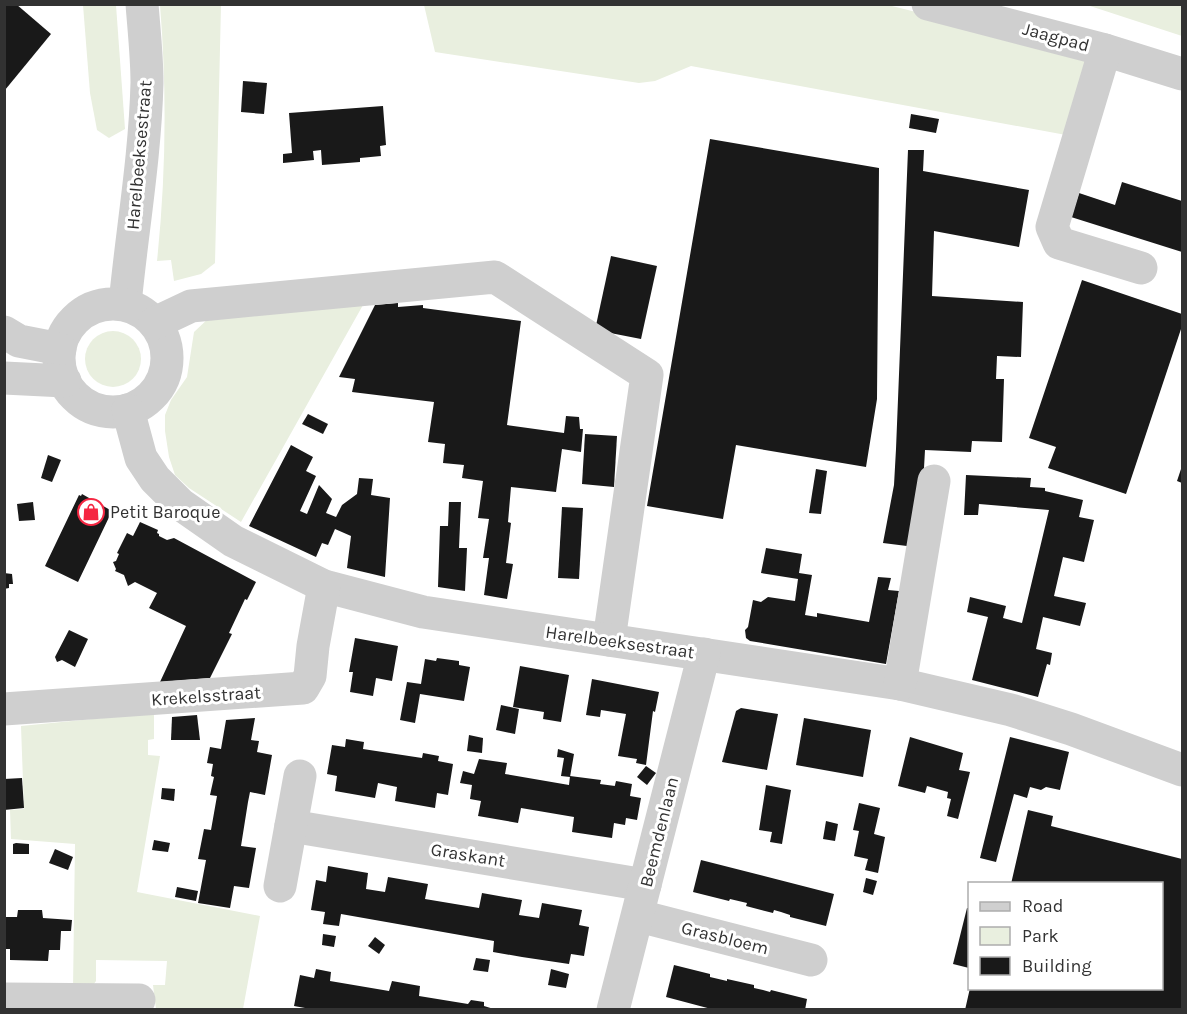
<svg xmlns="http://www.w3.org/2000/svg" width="1187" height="1014" font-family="Karla,sans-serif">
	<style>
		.green { fill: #e9efdf }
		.building { fill: #191919 }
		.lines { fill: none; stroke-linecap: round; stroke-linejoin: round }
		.minor { stroke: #cfcfcf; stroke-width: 33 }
		.labels { text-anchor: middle; stroke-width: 6; stroke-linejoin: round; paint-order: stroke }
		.street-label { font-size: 18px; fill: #323232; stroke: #fff }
		.poi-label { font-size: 18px; fill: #323232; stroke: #fff; text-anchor: start }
	</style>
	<rect width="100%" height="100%" fill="#fff"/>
	<g class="green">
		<polygon points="83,5 116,5 125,129 109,138 97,130 90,93"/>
		<path d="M160 5H221L215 263 201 274 174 281 171 260 157 261C166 176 167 90 160 5Z"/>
		<polygon points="424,5 888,5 1088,55 1066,135 691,66 655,81 639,83 435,52"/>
		<polygon points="1087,5 1182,5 1182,36"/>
		<polygon points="363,305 241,522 189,488 175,475 169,457 165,431 165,415 171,400 187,377 194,332 210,317"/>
		<circle cx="113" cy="359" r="28"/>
		<polygon points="154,713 154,739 148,740 148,755 160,756 137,892 260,916 243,1009 156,1009 153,985 165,985 167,961 96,960 96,981 91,988 73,989 75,844 11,839 10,810 24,809 21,726"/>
	</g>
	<g class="building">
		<polygon points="5,4 16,4 51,34 5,90"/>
		<polygon points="243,81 267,83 264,114 241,112"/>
		<polygon points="383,106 386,145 380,146 381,156 360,158 360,162 322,165 321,150 313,151 314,160 283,163 283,154 292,153 289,113"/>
		<polygon points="911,114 939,119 936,133 909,128"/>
		<polygon points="710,139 879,168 877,399 866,467 736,445 723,519 647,506"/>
		<polygon points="908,150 924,150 923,171 1029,190 1019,247 934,231 932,296 1023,302 1021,357 997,356 996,379 1004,379 1002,442 972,441 971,452 925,450 923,486 907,546 883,543 894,485 896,449"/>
		<polygon points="1122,182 1182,201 1182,252 1071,217 1079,193 1115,205"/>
		<polygon points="611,256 657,266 641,339 595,330"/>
		<polygon points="1082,280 1182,314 1182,326 1126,494 1048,468 1056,447 1029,438"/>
		<polygon points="398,303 398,307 423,305 423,308 521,321 507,425 564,433 566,416 579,417 580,429 583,429 581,452 562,449 556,492 511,487 508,522 511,523 506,563 513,564 507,599 484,595 489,558 483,558 489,519 478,518 483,481 462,478 464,465 443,463 445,444 428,442 434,402 352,392 355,379 339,377 375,305"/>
		<polygon points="308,414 328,424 323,434 302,424"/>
		<polygon points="585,434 617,436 614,487 582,484"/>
		<polygon points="291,445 313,457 306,471 316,476 300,511 307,514 319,485 332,499 326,513 336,517 342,505 357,494 359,478 373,479 371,495 390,498 385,577 347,568 351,536 335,529 328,545 322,543 316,557 249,526"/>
		<polygon points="48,455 61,460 52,482 41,478"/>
		<polygon points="1182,466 1182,483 1177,481"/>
		<polygon points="816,469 827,471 821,514 809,513"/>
		<polygon points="966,475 1031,478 1030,487 1045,488 1045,491 1083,500 1079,517 1094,520 1084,562 1063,557 1054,596 1086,603 1080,626 1043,617 1036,649 1052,653 1050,665 1047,664 1038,697 972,680 988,617 967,612 970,597 1006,606 1003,618 1022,623 1049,510 979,504 978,515 964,515"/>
		<polygon points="82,494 112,511 78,582 45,566 79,495 81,496"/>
		<polygon points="33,502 35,520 19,521 17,504"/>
		<polygon points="449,502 461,502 459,548 467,548 465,591 438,587 440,526 448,526"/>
		<polygon points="562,507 583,508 579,579 558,578"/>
		<polygon points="140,522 158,530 157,533 159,534 159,536 167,540 174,538 256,582 247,600 245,599 229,633 232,634 210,678 160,682 186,626 149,608 157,593 135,582 128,586 124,575 115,571 116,569 113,562 116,561 119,554 117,553 127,533 133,536"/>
		<polygon points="766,548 802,554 799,573 812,575 805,615 817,617 817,613 869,622 878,577 891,578 888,590 899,591 886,664 750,641 746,638 745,630 748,627 753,600 761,602 768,597 795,601 798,579 761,573"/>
		<polygon points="4,573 12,574 13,584 9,584 9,588 4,589"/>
		<polygon points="69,630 88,639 75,667 62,660 57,662 55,657"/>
		<polygon points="355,638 398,646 392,681 376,678 373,696 350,692 353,672 349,672"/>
		<polygon points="437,658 459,661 459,665 470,667 464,701 420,694 415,723 400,720 407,682 421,684 425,659 436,661"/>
		<polygon points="520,666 569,675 561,722 543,719 544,712 513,707"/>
		<polygon points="592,679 659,692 655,712 653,711 646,765 636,763 637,759 618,756 626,714 601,710 600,717 586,715"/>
		<polygon points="501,705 519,709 515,734 496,730"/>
		<polygon points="741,708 778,714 767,770 722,762 736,711"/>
		<polygon points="197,715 200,740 171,740 172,717"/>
		<polygon points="255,718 251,740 259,741 257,752 272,755 265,795 250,792 248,802 241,846 256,848 249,888 234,886 230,908 198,903 206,860 198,859 204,829 211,830 217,796 210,795 214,777 211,776 213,764 207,763 210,747 221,749 226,720"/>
		<polygon points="804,718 871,730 863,777 796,765"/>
		<polygon points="469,735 483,738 482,753 467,751"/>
		<polygon points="910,737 963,753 959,770 970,772 958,819 947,816 951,799 947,798 948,792 927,786 925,793 898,786"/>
		<polygon points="1010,737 1069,752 1060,790 1046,787 1041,790 1030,787 1027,798 1014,794 996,862 980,858"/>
		<polygon points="346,739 364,742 363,749 422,758 423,753 439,756 438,761 453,764 448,795 437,793 435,808 395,801 397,787 378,783 375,798 335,791 337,776 327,774 332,745 345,747"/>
		<polygon points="558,749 574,754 570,777 561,776 564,758 557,757"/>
		<polygon points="479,759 507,763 505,774 569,785 570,776 601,780 600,784 615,786 613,793 616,781 632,784 630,796 641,798 637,820 626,818 625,825 614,823 612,838 572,832 574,817 521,808 518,823 478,816 481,801 470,799 472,785 460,783 463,771 474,774"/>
		<polygon points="646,766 656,773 647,785 637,777"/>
		<polygon points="22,778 24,808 4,810 4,779"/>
		<polygon points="766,785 791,790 782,844 770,842 772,832 759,830"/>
		<polygon points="162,788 175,789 174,801 161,799"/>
		<polygon points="859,803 880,808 874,834 885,837 878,873 865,870 868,859 854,856 859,831 853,830"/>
		<polygon points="1028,810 1053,816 1051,826 1182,859 1182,1010 965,1010 970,988 1162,988 1162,884 1011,884"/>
		<polygon points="826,821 838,824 835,841 823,839"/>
		<polygon points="154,840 170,843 168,852 152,850"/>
		<polygon points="16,843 29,844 29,854 13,854 13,844"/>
		<polygon points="55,849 73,857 68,870 49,863"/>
		<polygon points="701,860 834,894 826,926 790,917 790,915 781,912 774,910 773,913 746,906 747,903 730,899 729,901 693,892"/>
		<polygon points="328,866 368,873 366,889 385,892 388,877 428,884 425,899 479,908 482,893 522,900 519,915 539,918 542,903 582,910 579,925 589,927 584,956 571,954 569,964 522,957 493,952 494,941 341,914 339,926 323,924 325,912 311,910 316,880 326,882"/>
		<polygon points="866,878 877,881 873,895 863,892"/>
		<polygon points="177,887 198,891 196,901 175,897"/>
		<polygon points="967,908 969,908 969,968 953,964"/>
		<polygon points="18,910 42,910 43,918 72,920 71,931 61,931 60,950 49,950 48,961 10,960 10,949 4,949 4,917 17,917"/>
		<polygon points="323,934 336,936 334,947 322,945"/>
		<polygon points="375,937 385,945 379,954 368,946"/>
		<polygon points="476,958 490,960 488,972 473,970"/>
		<polygon points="674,965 710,974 710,977 727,981 727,979 754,985 754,988 763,990 770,992 771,990 807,999 805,1010 715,1010 666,997"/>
		<polygon points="316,969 331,972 330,981 389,991 392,981 420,986 419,996 468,1004 471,1000 484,1002 484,1006 497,1010 305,1010 305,1008 294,1006 300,975 314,978"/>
		<polygon points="551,969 569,974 566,988 548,985"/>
	</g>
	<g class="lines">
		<g class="minor">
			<polyline points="928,4 1105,50 1182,74"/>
			<polyline points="1105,50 1052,227 1059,243 1141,268"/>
			<path d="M125 304C132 231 145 158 147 83 147 57 144 30 142 4"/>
			<circle cx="113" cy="358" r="54"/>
			<polyline points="155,323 191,306 495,277 647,375 609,640"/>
			<polyline points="4,332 19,341 60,349"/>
			<polyline points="4,378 65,381"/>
			<polyline points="128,410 141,458 155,479 180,504 233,541 324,586 423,612 900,684 1011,710 1071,729 1182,770"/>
			<polyline points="900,684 934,481"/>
			<polyline points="4,709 303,688 310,676 313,646 324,586"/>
			<polyline points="291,826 645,885"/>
			<polyline points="280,886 300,776"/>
			<polyline points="639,916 811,960"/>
			<polyline points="4,999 139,1000"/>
			<polyline points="613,1010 704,654"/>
		</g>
	</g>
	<defs>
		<symbol id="shop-ring" viewBox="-11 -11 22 22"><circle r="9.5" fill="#fff" stroke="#f52742" stroke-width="1.5"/><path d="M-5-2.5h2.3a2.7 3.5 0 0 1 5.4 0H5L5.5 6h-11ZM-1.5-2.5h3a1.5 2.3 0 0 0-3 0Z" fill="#f52742"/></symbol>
	</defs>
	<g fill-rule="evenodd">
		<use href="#shop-ring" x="76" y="497" width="30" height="30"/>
	</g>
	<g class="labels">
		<g class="street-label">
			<text transform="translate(1056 37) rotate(15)" y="6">Jaagpad</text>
			<text transform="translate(139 155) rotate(-85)" y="6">Harelbeeksestraat</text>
			<text transform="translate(620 642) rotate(8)" y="6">Harelbeeksestraat</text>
			<text transform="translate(206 696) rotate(-4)" y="6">Krekelsstraat</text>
			<text transform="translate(659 832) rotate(-76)" y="6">Beemdenlaan</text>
			<text transform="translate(468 855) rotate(9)" y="6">Graskant</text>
			<text transform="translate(725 938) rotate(14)" y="6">Grasbloem</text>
		</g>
		<g class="poi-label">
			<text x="110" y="518">Petit Baroque</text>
		</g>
	</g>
	<rect width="1187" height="1014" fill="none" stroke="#323232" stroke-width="12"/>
	<rect x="968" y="882" width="195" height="108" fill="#ffffff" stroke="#adadad" stroke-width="1.5"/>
	<rect x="980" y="902" width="30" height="9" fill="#cfcfcf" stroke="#adadad" stroke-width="1.5"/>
	<text x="1022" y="912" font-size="18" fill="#323232">Road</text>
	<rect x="980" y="927" width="30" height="18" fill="#e9efdf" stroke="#adadad" stroke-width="1.5"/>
	<text x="1022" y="942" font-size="18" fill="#323232">Park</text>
	<rect x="980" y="957" width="30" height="18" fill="#191919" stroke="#adadad" stroke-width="1.5"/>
	<text x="1022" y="972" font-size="18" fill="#323232">Building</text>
</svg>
